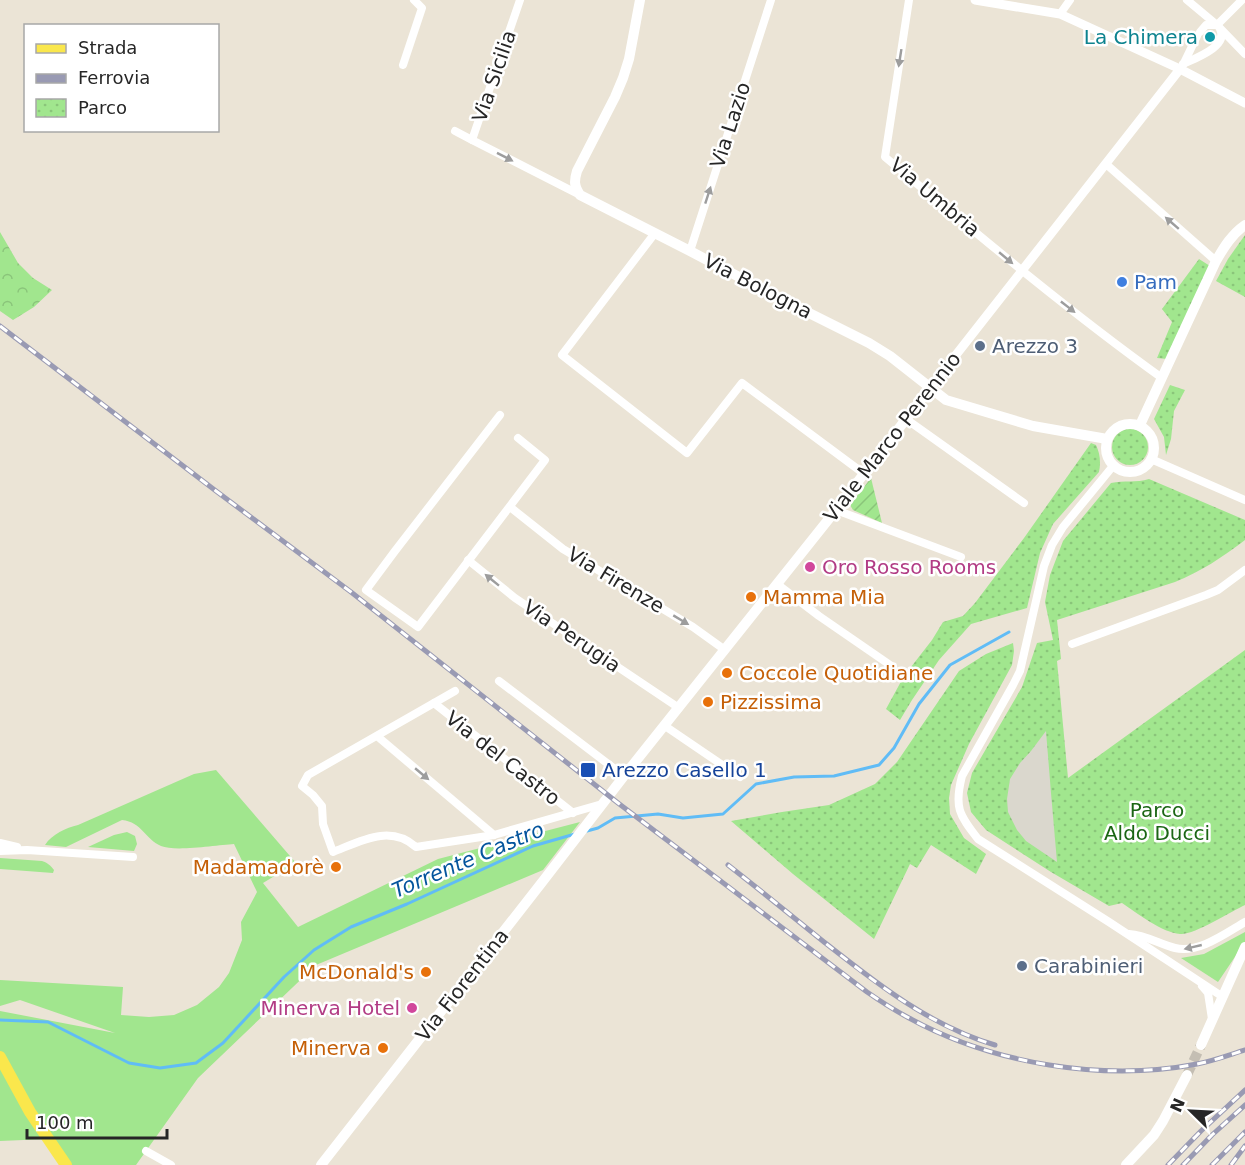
<svg xmlns="http://www.w3.org/2000/svg" width="1245" height="1165" font-family="'DejaVu Sans',sans-serif">
	<style>
		.grass { fill: #a1e68e }
		.forest { fill: url(#forest-crowns) }
		.park { fill: url(#park-dots) }
		.garden { fill: url(#garden-furrows) }
		.plaza { fill: #dad7cd }
		.lines { fill: none; stroke-linecap: round; stroke-linejoin: round }
		.stream { stroke: #60bcf6; stroke-width: 3 }
		.secondary-tunnel { stroke: #c4beb3; stroke-width: 10; stroke-dasharray: 10 5; stroke-linecap: butt }
		.minor { stroke: #fff; stroke-width: 8 }
		.tertiary { stroke: #fff; stroke-width: 9 }
		.secondary { stroke: #fff; stroke-width: 10 }
		.primary { stroke: #fae74c; stroke-width: 12 }
		.rail-casing { stroke: #999ab3; stroke-width: 5 }
		.rail { stroke: #fff; stroke-width: 3; stroke-dasharray: 9; stroke-linecap: butt }
		.oneway { fill: #9d9d9d }
		.culture-dot { fill: #0f9aa8; stroke: #fff; stroke-width: 2 }
		.shop-dot { fill: #3f7fe0; stroke: #fff; stroke-width: 2 }
		.service-dot { fill: #5c6f8a; stroke: #fff; stroke-width: 2 }
		.hotel-dot { fill: #d1479c; stroke: #fff; stroke-width: 2 }
		.food-dot { fill: #e8710a; stroke: #fff; stroke-width: 2 }
		.transit-dot { fill: #1a4fb4; stroke: #fff; stroke-width: 2 }
		.labels { text-anchor: middle; stroke-width: 5; stroke-linejoin: round; paint-order: stroke }
		.culture-label { font-size: 20px; fill: #0d838f; stroke: #fff; text-anchor: end }
		.street-label { font-size: 20px; fill: #262626; stroke: #fff }
		.shop-label { font-size: 20px; fill: #366cbe; stroke: #fff; text-anchor: start }
		.service-label { font-size: 20px; fill: #4e5e75; stroke: #fff; text-anchor: start }
		.hotel-label { font-size: 20px; fill: #b23c85; stroke: #fff; text-anchor: start }
		.food-label { font-size: 20px; fill: #c56008; stroke: #fff; text-anchor: start }
		.transit-label { font-size: 20px; fill: #164399; stroke: #fff; text-anchor: start }
		.park-label { font-size: 20px; fill: #1b6614; stroke: #fff }
		.water-label { font-size: 21px; font-style: italic; fill: #04559d; stroke: #fff }
	</style>
	<defs>
		<pattern id="forest-crowns" width="20" height="18" patternUnits="userSpaceOnUse" patternTransform="scale(1.5)"><rect width="20" height="18" fill="#a1e68e"/><path d="M2 6a3 3 0 1 1 6 0M12 15a3 3 0 1 1 6 0" fill="none" stroke="#8ac57a"/></pattern>
		<pattern id="park-dots" width="8" height="8" patternUnits="userSpaceOnUse" patternTransform="scale(1.5)"><rect width="8" height="8" fill="#a1e68e"/><path d="M2 2h.1M6 6h.1" fill="none" stroke="#8ac57a" stroke-width="1.8" stroke-linecap="round"/></pattern>
		<pattern id="garden-furrows" width="10" height="10" patternUnits="userSpaceOnUse" patternTransform="scale(1.5)"><rect width="10" height="10" fill="#a1e68e"/><path d="M-1 1l2-2M0 10L10 0M9 11l2-2" fill="none" stroke="#8ac57a"/></pattern>
	</defs>
	<rect width="100%" height="100%" fill="#ebe4d6"/>
	<g class="grass">
		<path d="M216 770 296 863 263 883 298 927 438 859 580 822 543 870 316 965 198 1078 136 1165H66L47 1139 0 1141V1011L115 1033 20 1000 0 1006V980L123 987 121 1015 149 1017 174 1015 197 1005 219 987 229 973 242 940 241 922 257 892 234 844C217 845 175 852 161 846 145 839 142 822 122 820L66 847 45 845C52 834 66 828 78 825L194 774Z"/>
		<polygon points="127,832 135,836 137,844 134,851 88,847 114,835"/>
		<path d="M0 858 42 861C48 863 50 865 54 870L53 873 0 869Z"/>
		<polygon points="1245,932 1245,942 1218,982 1181,958 1204,954"/>
	</g>
	<polygon class="forest" points="0,232 18,263 33,278 52,290 34,307 13,320 0,311"/>
	<g class="park">
		<polygon points="1245,235 1245,297 1216,281 1228,259"/>
		<polygon points="1199,259 1210,266 1167,359 1157,358 1172,322 1162,309"/>
		<polygon points="1170,385 1185,390 1174,411 1171,439 1166,455 1164,437 1154,419"/>
		<circle cx="1130" cy="447" r="18"/>
		<path d="M1091 443 1096 445C1100 453 1101 463 1099 472L1053 524 1040 553 1027 608 971 624 939 660 912 700 900 720 886 709 904 676 932 640 943 622 963 616 975 603 1024 538Z"/>
		<path d="M1149 479 1245 520V540C1223 557 1200 572 1175 582L1057 620 1061 659 1057 661 1068 778 1245 650V905C1232 911 1192 936 1180 934 1163 933 1137 913 1122 903L1109 906 1051 872 986 830 971 812 967 793 972 773 1022 687 1037 643 1053 640 1045 602 1050 575 1063 541 1111 483C1124 480 1136 483 1149 479Z"/>
		<polygon points="1013,643 1014,651 1012,665 969,744 951,785 949,798 950,814 964,838 986,854 976,874 931,845 917,868 910,864 874,939 793,874 731,821 782,812 829,805 875,784 897,762 959,671 986,654"/>
	</g>
	<polygon class="garden" points="871,478 882,523 853,510 850,505"/>
	<polygon class="plaza" points="1046,731 1051,793 1057,862 1026,841 1017,830 1008,812 1007,799 1010,779 1020,763 1031,751"/>
	<g class="lines">
		<g class="stream">
			<polyline points="587,831 598,828 615,818 658,814 683,818 723,814 756,784 794,777 834,776 879,765 894,748 919,704 950,665 1009,632"/>
			<polyline points="0,1020 48,1022 129,1063 160,1068 196,1063 223,1043 284,977 314,950 351,927 407,904 533,846 575,834"/>
		</g>
		<polyline class="secondary-tunnel" points="1187,1075 1201,1045"/>
		<g class="minor">
			<polyline points="520,0 472,140 580,195"/>
			<path d="M909 0 885 157C976 233 1066 309 1162 378"/>
			<polyline points="1187,0 1217,25 1245,54"/>
			<polyline points="1060,14 1070,0"/>
			<polyline points="1200,32 1206,25 1217,25 1242,0"/>
			<path d="M1183 64C1196 58 1229 46 1220 29"/>
			<polyline points="403,65 422,8 414,0"/>
			<polyline points="1183,65 1197,36"/>
			<polyline points="455,131 472,140"/>
			<polyline points="1106,164 1216,261"/>
			<polyline points="655,233 562,355 687,453 742,383 863,473"/>
			<polyline points="690,251 771,0"/>
			<polyline points="500,415 395,551 366,590 418,627 545,460 518,438"/>
			<polyline points="906,419 1024,503"/>
			<polyline points="1151,459 1245,500"/>
			<path d="M1113 466 1063 527 1052 545 1044 566 1020 671 1013 685 962 776C954 807 959 815 978 839L1109 922 1223 997"/>
			<polyline points="510,507 563,549 693,627 725,650"/>
			<polyline points="836,510 961,557"/>
			<polyline points="468,560 515,598 679,708"/>
			<polyline points="777,584 819,616 893,667"/>
			<polyline points="1072,644 1206,595 1218,590 1245,570"/>
			<polyline points="499,681 624,776"/>
			<path d="M455 691 308 775 302 786 313 795 322 806 323 824 333 852C361 841 390 824 416 847L494 835 602 804"/>
			<polyline points="434,703 573,813"/>
			<polyline points="665,726 740,777"/>
			<polyline points="377,736 494,835"/>
			<polyline points="0,843 17,847"/>
			<polyline points="0,851 27,850 133,857"/>
			<path d="M1129 934C1146 935 1159 944 1175 948 1198 954 1226 933 1245 922"/>
			<polyline points="1202,986 1208,993 1212,1019"/>
			<polyline points="146,1151 171,1165"/>
		</g>
		<g class="tertiary">
			<polyline points="975,0 1060,14 1180,69 1245,103"/>
			<polyline points="930,388 1180,69"/>
		</g>
		<g class="secondary">
			<path d="M640 0 629 59 623 78 615 97 577 171C574 181 574 186 580 195L690 251 777 297 869 343 890 356 946 400 1033 426 1107 439"/>
			<circle cx="1130" cy="448" r="24"/>
			<path d="M1140 425 1216 261C1224 247 1232 234 1245 225"/>
			<polyline points="1201,1045 1245,947"/>
			<polyline points="321,1165 543,881 624,776 836,510 930,388"/>
			<polyline points="1126,1165 1154,1135 1163,1121 1187,1075"/>
		</g>
		<polyline class="primary" points="0,1057 30,1112 66,1165"/>
		<defs>
			<g id="rail">
				<path d="M0 326 216 491 351 592 618 803 867 992C880 1001 894 1010 909 1018 993 1064 1103 1082 1197 1064 1213 1061 1229 1055 1245 1050"/>
				<path d="M728 865C760 890 792 916 824 942 876 983 930 1026 995 1045"/>
				<polyline points="1168,1165 1201,1131 1245,1090"/>
				<polyline points="1183,1165 1212,1135 1245,1105"/>
				<polyline points="1212,1165 1245,1132"/>
				<polyline points="1231,1165 1245,1146"/>
			</g>
		</defs>
		<use href="#rail" class="rail-casing"/>
		<use href="#rail" class="rail"/>
	</g>
	<defs><path id="oneway-solid" d="M-6-.8H1V-3.2L6.5 0L1 3.2V.8H-6Z" transform="scale(1.5)"/></defs>
	<g class="oneway">
		<use href="#oneway-solid" transform="translate(900 58) rotate(99)"/>
		<use href="#oneway-solid" transform="translate(505 157) rotate(27)"/>
		<use href="#oneway-solid" transform="translate(708 195) rotate(-72)"/>
		<use href="#oneway-solid" transform="translate(1172 223) rotate(-139)"/>
		<use href="#oneway-solid" transform="translate(1006 258) rotate(40)"/>
		<use href="#oneway-solid" transform="translate(1068 307) rotate(38)"/>
		<use href="#oneway-solid" transform="translate(492 580) rotate(-141)"/>
		<use href="#oneway-solid" transform="translate(681 620) rotate(31)"/>
		<use href="#oneway-solid" transform="translate(422 774) rotate(40)"/>
		<use href="#oneway-solid" transform="translate(1193 947) rotate(167)"/>
	</g>
	<circle class="culture-dot" cx="1210" cy="37" r="6"/>
	<circle class="shop-dot" cx="1122" cy="282" r="6"/>
	<g class="service-dot">
		<circle cx="980" cy="346" r="6"/>
		<circle cx="1022" cy="966" r="6"/>
	</g>
	<g class="hotel-dot">
		<circle cx="810" cy="567" r="6"/>
		<circle cx="412" cy="1008" r="6"/>
	</g>
	<g class="food-dot">
		<circle cx="751" cy="597" r="6"/>
		<circle cx="727" cy="673" r="6"/>
		<circle cx="708" cy="702" r="6"/>
		<circle cx="336" cy="867" r="6"/>
		<circle cx="426" cy="972" r="6"/>
		<circle cx="383" cy="1048" r="6"/>
	</g>
	<rect class="transit-dot" x="580" y="762" width="16" height="16" rx="3"/>
	<g class="labels">
		<g class="culture-label">
			<text x="1198" y="44">La Chimera</text>
		</g>
		<g class="street-label">
			<text transform="translate(494 76) rotate(-71)" y="7">Via Sicilia</text>
			<text transform="translate(730 125) rotate(-72)" y="7">Via Lazio</text>
			<text transform="translate(935 197) rotate(40)" y="7">Via Umbria</text>
			<text transform="translate(758 286) rotate(27)" y="7">Via Bologna</text>
			<text transform="translate(892 437) rotate(-52)" y="7">Viale Marco Perennio</text>
			<text transform="translate(616 580) rotate(31)" y="7">Via Firenze</text>
			<text transform="translate(572 636) rotate(34)" y="7">Via Perugia</text>
			<text transform="translate(503 758) rotate(38)" y="7">Via del Castro</text>
			<text transform="translate(462 985) rotate(-52)" y="7">Via Fiorentina</text>
		</g>
		<g class="shop-label">
			<text x="1134" y="289">Pam</text>
		</g>
		<g class="service-label">
			<text x="992" y="353">Arezzo 3</text>
			<text x="1034" y="973">Carabinieri</text>
		</g>
		<g class="hotel-label">
			<text x="822" y="574">Oro Rosso Rooms</text>
			<text x="400" y="1015" text-anchor="end">Minerva Hotel</text>
		</g>
		<g class="food-label">
			<text x="763" y="604">Mamma Mia</text>
			<text x="739" y="680">Coccole Quotidiane</text>
			<text x="720" y="709">Pizzissima</text>
			<text x="324" y="874" text-anchor="end">Madamadorè</text>
			<text x="414" y="979" text-anchor="end">McDonald's</text>
			<text x="371" y="1055" text-anchor="end">Minerva</text>
		</g>
		<g class="transit-label">
			<text x="602" y="777">Arezzo Casello 1</text>
		</g>
		<g class="park-label">
			<text x="1157" y="817">Parco<tspan x="1157" dy="23">Aldo Ducci</tspan></text>
		</g>
		<g class="water-label">
			<text transform="translate(468 860) rotate(-23)" y="7">Torrente Castro</text>
		</g>
	</g>
	<rect x="24" y="24" width="195" height="108" fill="#ffffff" stroke="#a8a8a8" stroke-width="1.5"/>
	<rect x="36" y="44" width="30" height="9" fill="#fae74c" stroke="#a8a8a8" stroke-width="1.5"/>
	<text x="78" y="54" font-size="18" fill="#262626">Strada</text>
	<rect x="36" y="74" width="30" height="9" fill="#999ab3" stroke="#a8a8a8" stroke-width="1.5"/>
	<text x="78" y="84" font-size="18" fill="#262626">Ferrovia</text>
	<rect x="36" y="99" width="30" height="18" fill="url(#park-dots)" stroke="#a8a8a8" stroke-width="1.5"/>
	<text x="78" y="114" font-size="18" fill="#262626">Parco</text>
	<g transform="translate(1191 1111) rotate(294)" stroke="#ffffff" stroke-width="4.5" paint-order="stroke">
	<path d="M0-4.5L10 22L0 15L-10 22Z" fill="#262626"/>
	<text y="-9" font-size="16" font-weight="bold" text-anchor="middle" fill="#262626">N</text>
	</g>
	<path d="M27 1129v9h140v-9" fill="none" stroke="#262626" stroke-width="3"/>
	<text x="36" y="1129" font-size="18" fill="#262626" stroke="#ffffff" stroke-width="4.5" paint-order="stroke">100 m</text>
</svg>
